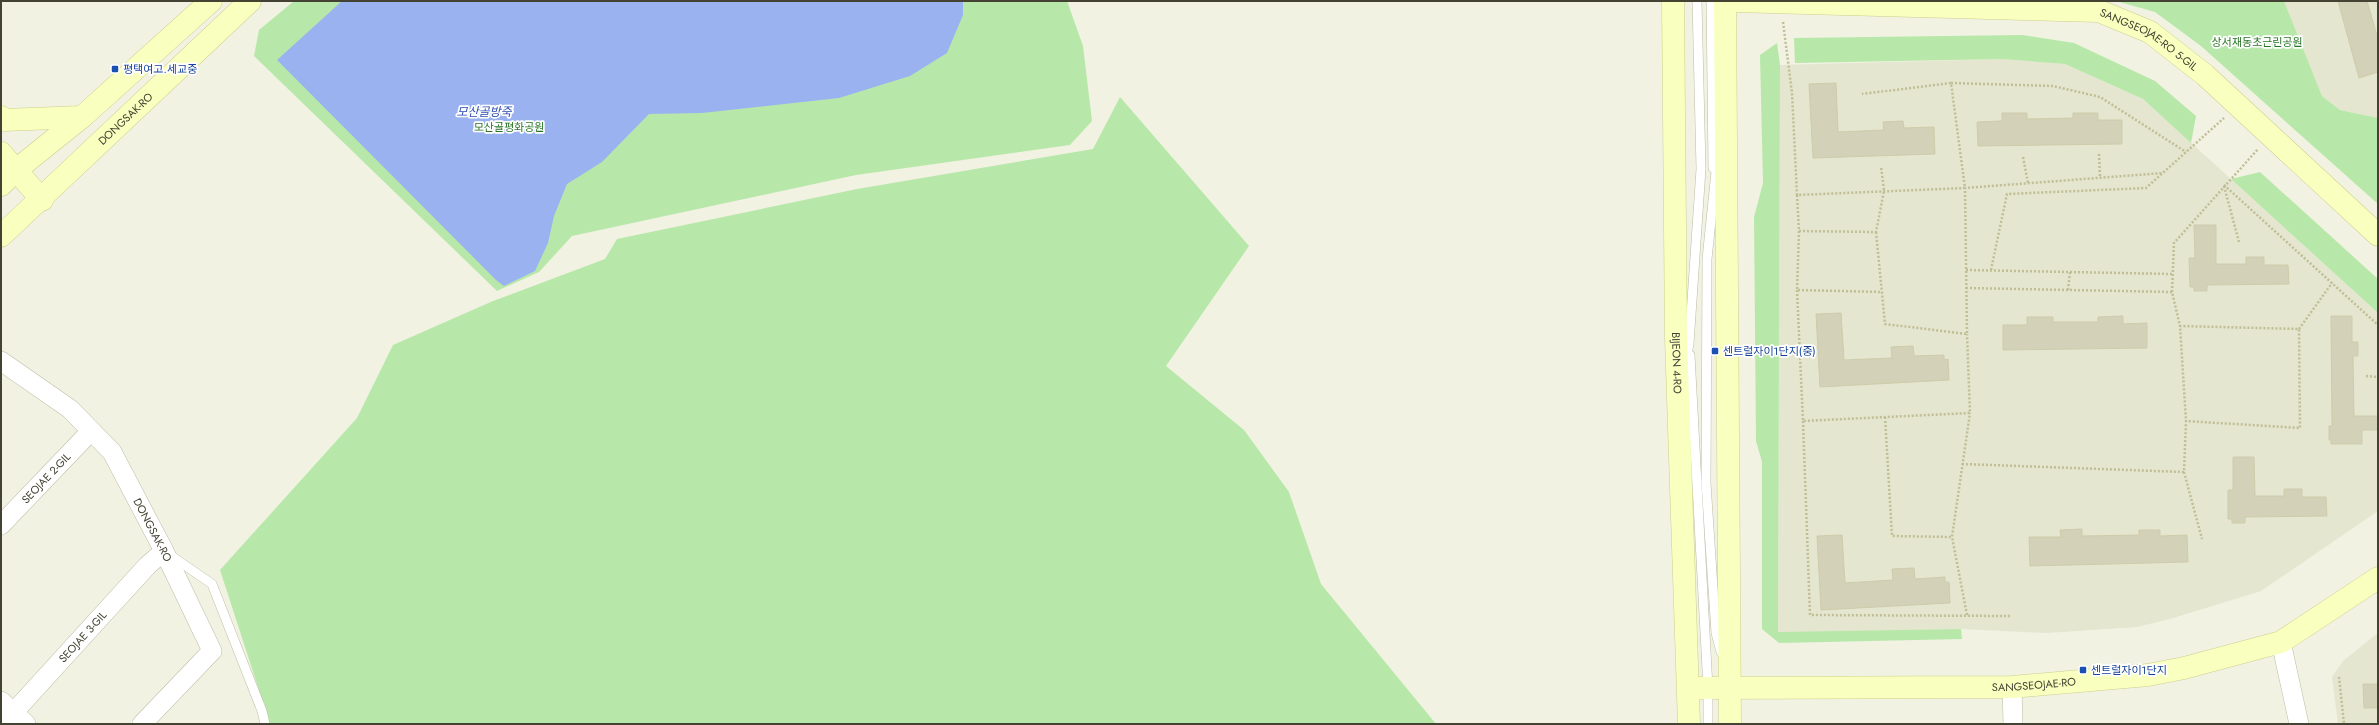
<svg xmlns="http://www.w3.org/2000/svg" width="2379" height="725" font-family="Jost,'Noto Sans KR',sans-serif">
	<style>
		.residential { fill: #e5e6d0 }
		.green { fill: #b7e8a9 }
		.water { fill: #9bb2f1 }
		.building { fill: #d3d1b7; stroke: #ceccaa }
		.lines { fill: none; stroke-linecap: round; stroke-linejoin: round }
		.lane-casing { stroke: #bdbca5; stroke-width: 10 }
		.street-casing { stroke: #bdbca5; stroke-width: 20 }
		.secondary-casing { stroke: #cccf8e; stroke-width: 23 }
		.path { stroke: #bfbe95; stroke-width: 2.5; stroke-dasharray: 2 2; stroke-linecap: butt }
		.lane { stroke: #fff; stroke-width: 9 }
		.street { stroke: #fff; stroke-width: 19 }
		.secondary { stroke: #f9ffbf; stroke-width: 22 }
		.transit-dot { fill: #1a4fb4; stroke: #fff; stroke-width: 1.5 }
		.labels { text-anchor: middle; stroke-width: 3.5; stroke-linejoin: round; paint-order: stroke }
		.street-label { font-size: 11px; fill: #434233; stroke: #fff }
		.park-label { font-size: 11px; fill: #297525; stroke: #fff }
		.transit-label { font-size: 11px; fill: #164399; stroke: #fff; text-anchor: start }
		.water-label { font-size: 12px; font-style: italic; fill: #2a4cb0; stroke: #fff }
	</style>
	<rect width="100%" height="100%" fill="#f1f2e2"/>
	<g class="residential">
		<polygon points="2284,1 2378,1 2378,118 2340,110 2322,96"/>
		<polygon points="2002,59 2065,64 2143,99 2378,313 2378,511 2261,591 2170,619 2137,627 2047,633 1961,629 1778,633 1780,65"/>
		<polygon points="2378,633 2378,724 2338,724 2332,677 2343,661"/>
	</g>
	<g class="green">
		<polygon points="294,1 1067,1 1083,46 1092,121 1070,145 856,175 572,236 539,272 497,291 254,56 259,30"/>
		<polygon points="2116,1 2284,1 2322,96 2340,110 2378,118 2378,204 2201,46 2155,12"/>
		<polygon points="2022,35 2074,43 2155,81 2196,116 2191,143 2143,99 2065,64 2002,59 1795,63 1794,38"/>
		<polygon points="1777,43 1780,65 1778,632 1961,629 1962,639 1779,643 1762,629 1762,462 1756,441 1754,217 1763,183 1760,55"/>
		<polygon points="1120,97 1249,246 1166,366 1244,430 1289,492 1321,584 1436,724 270,724 220,570 357,418 393,345 493,301 605,259 617,239 857,189 1093,149"/>
		<polygon points="2260,172 2378,279 2378,313 2231,179"/>
	</g>
	<polygon class="water" points="342,1 963,1 963,15 947,53 910,76 839,98 702,113 649,114 602,162 567,184 554,216 548,243 535,271 504,286 496,280 277,60"/>
	<g class="building">
		<polygon points="2338,1 2367,1 2378,39 2378,72 2359,78"/>
		<polygon points="1836,83 1838,132 1884,130 1883,122 1903,121 1904,128 1934,127 1935,154 1813,158 1809,84"/>
		<polygon points="2002,113 2027,113 2027,119 2073,118 2073,113 2098,113 2098,120 2122,120 2122,144 1978,146 1977,122 2002,121"/>
		<polygon points="2194,225 2216,225 2216,264 2246,264 2246,257 2264,257 2264,265 2288,265 2289,284 2207,285 2207,291 2194,291 2194,287 2190,287 2189,258 2195,258"/>
		<polygon points="1841,313 1844,360 1892,358 1891,347 1913,346 1914,356 1944,355 1944,360 1948,359 1949,380 1820,387 1816,314"/>
		<polygon points="2123,316 2123,324 2147,323 2147,348 2003,350 2003,325 2027,325 2027,317 2053,317 2053,322 2098,322 2098,317"/>
		<polygon points="2331,316 2352,316 2352,342 2358,342 2358,356 2353,356 2354,416 2378,416 2378,430 2362,430 2362,444 2331,444 2331,440 2329,440 2329,426 2332,426"/>
		<polygon points="2233,457 2254,457 2255,496 2284,496 2284,489 2302,489 2302,497 2326,497 2327,516 2245,517 2245,523 2232,523 2232,519 2228,519 2228,490 2233,490"/>
		<polygon points="2082,529 2082,536 2139,535 2139,530 2160,530 2160,536 2187,535 2188,562 2030,566 2029,537 2061,537 2060,530"/>
		<polygon points="1842,535 1845,583 1893,580 1892,569 1914,568 1915,579 1945,577 1945,582 1949,582 1950,603 1821,610 1817,536"/>
		<polygon points="2363,684 2378,684 2378,708 2364,708"/>
	</g>
	<g class="lines">
		<defs>
			<g id="lane">
				<polyline points="1711,1 1713,168"/>
				<polyline points="1717,162 1707,259 1706,483 1716,633 1721,652"/>
				<polyline points="1690,355 1708,688 1708,724"/>
				<polyline points="1685,363 1689,344 1701,169 1697,1"/>
				<polyline points="170,555 212,584 262,711 265,724"/>
			</g>
			<g id="street">
				<path id="s1" d="M1 361 70 409 112 452 164 551 212 651 142 724"/>
				<path id="s2" d="M1 525 91 431"/>
				<polyline points="2281,642 2299,724"/>
				<polyline points="2012,687 2013,724"/>
				<polyline points="1,701 26,724"/>
				<path id="s3" d="M3 724 147 566 164 551"/>
			</g>
			<g id="secondary">
				<path id="s4" d="M1673 1 1676 338 1689 724"/>
				<polyline points="1725,1 1730,724"/>
				<path id="s5" d="M1735 1 2099 11 2150 32 2205 75 2378 235"/>
				<polyline points="1,117 4,120 82,117"/>
				<polyline points="1,153 42,200"/>
				<polyline points="1,185 16,170 82,117 211,1"/>
				<path id="s6" d="M1 236 250 1"/>
				<path id="s7" d="M1689 688 2012 687 2148 675 2184 668 2281 642 2378 578"/>
			</g>
		</defs>
		<use href="#lane" class="lane-casing"/>
		<use href="#street" class="street-casing"/>
		<use href="#secondary" class="secondary-casing"/>
		<g class="path">
			<polyline points="1783,22 1792,93 1797,195 1965,188 1951,83 1862,94"/>
			<polyline points="1951,83 2053,86 2100,97 2186,152"/>
			<polyline points="2099,154 2100,177"/>
			<polyline points="2023,157 2028,183"/>
			<polyline points="2224,185 2378,325"/>
			<polyline points="2224,186 2239,242"/>
			<polyline points="1797,195 1799,231 1876,232 1884,191 1881,166"/>
			<polyline points="1799,231 1797,290 1882,292"/>
			<polyline points="1876,232 1885,324 1967,334 1965,188 2163,173"/>
			<polyline points="1966,270 2172,274"/>
			<polyline points="1991,270 2007,194 2146,188 2224,118"/>
			<polyline points="1966,288 2172,292 2180,326"/>
			<polyline points="1797,290 1803,421 1970,413 1967,334"/>
			<polyline points="2068,290 2070,272"/>
			<polyline points="2172,292 2174,243 2258,149"/>
			<polyline points="2299,329 2332,283"/>
			<polyline points="2366,376 2378,377"/>
			<polyline points="1885,417 1892,536 1952,537"/>
			<polyline points="1803,421 1810,615 2010,616"/>
			<polyline points="1962,464 2184,472 2186,421 2300,428 2299,329 2180,326 2186,421"/>
			<polyline points="2184,472 2202,539"/>
			<polyline points="1967,615 1952,537 1970,413"/>
			<polyline points="2339,677 2344,724"/>
		</g>
		<use href="#lane" class="lane"/>
		<use href="#street" class="street"/>
		<use href="#secondary" class="secondary"/>
	</g>
	<g class="transit-dot">
		<rect x="111" y="65" width="8" height="8" rx="2"/>
		<rect x="1711" y="347" width="8" height="8" rx="2"/>
		<rect x="2079" y="666" width="8" height="8" rx="2"/>
	</g>
	<g class="labels">
		<g class="street-label">
			<text dy="4" stroke="none"><textPath href="#s5" startOffset="422">SANGSEOJAE-RO 5-GIL</textPath></text>
			<text dy="4" stroke="none"><textPath href="#s6" startOffset="171">DONGSAK-RO</textPath></text>
			<text dy="4" stroke="none"><textPath href="#s4" startOffset="362">BIJEON 4-RO</textPath></text>
			<text dy="4" stroke="none"><textPath href="#s2" startOffset="65">SEOJAE 2-GIL</textPath></text>
			<text dy="4" stroke="none"><textPath href="#s1" startOffset="232">DONGSAK-RO</textPath></text>
			<text dy="4" stroke="none"><textPath href="#s3" startOffset="118">SEOJAE 3-GIL</textPath></text>
			<text dy="4" stroke="none"><textPath href="#s7" startOffset="345">SANGSEOJAE-RO</textPath></text>
		</g>
		<g class="park-label">
			<text x="2257" y="46">상서재동초근린공원</text>
			<text x="509" y="131">모산골평화공원</text>
		</g>
		<g class="transit-label">
			<text x="123" y="73">평택여고.세교중</text>
			<text x="1723" y="355">센트럴자이1단지(중)</text>
			<text x="2091" y="674">센트럴자이1단지</text>
		</g>
		<g class="water-label">
			<text x="484" y="116">모산골방죽</text>
		</g>
	</g>
	<rect width="2379" height="725" fill="none" stroke="#434233" stroke-width="4"/>
</svg>
